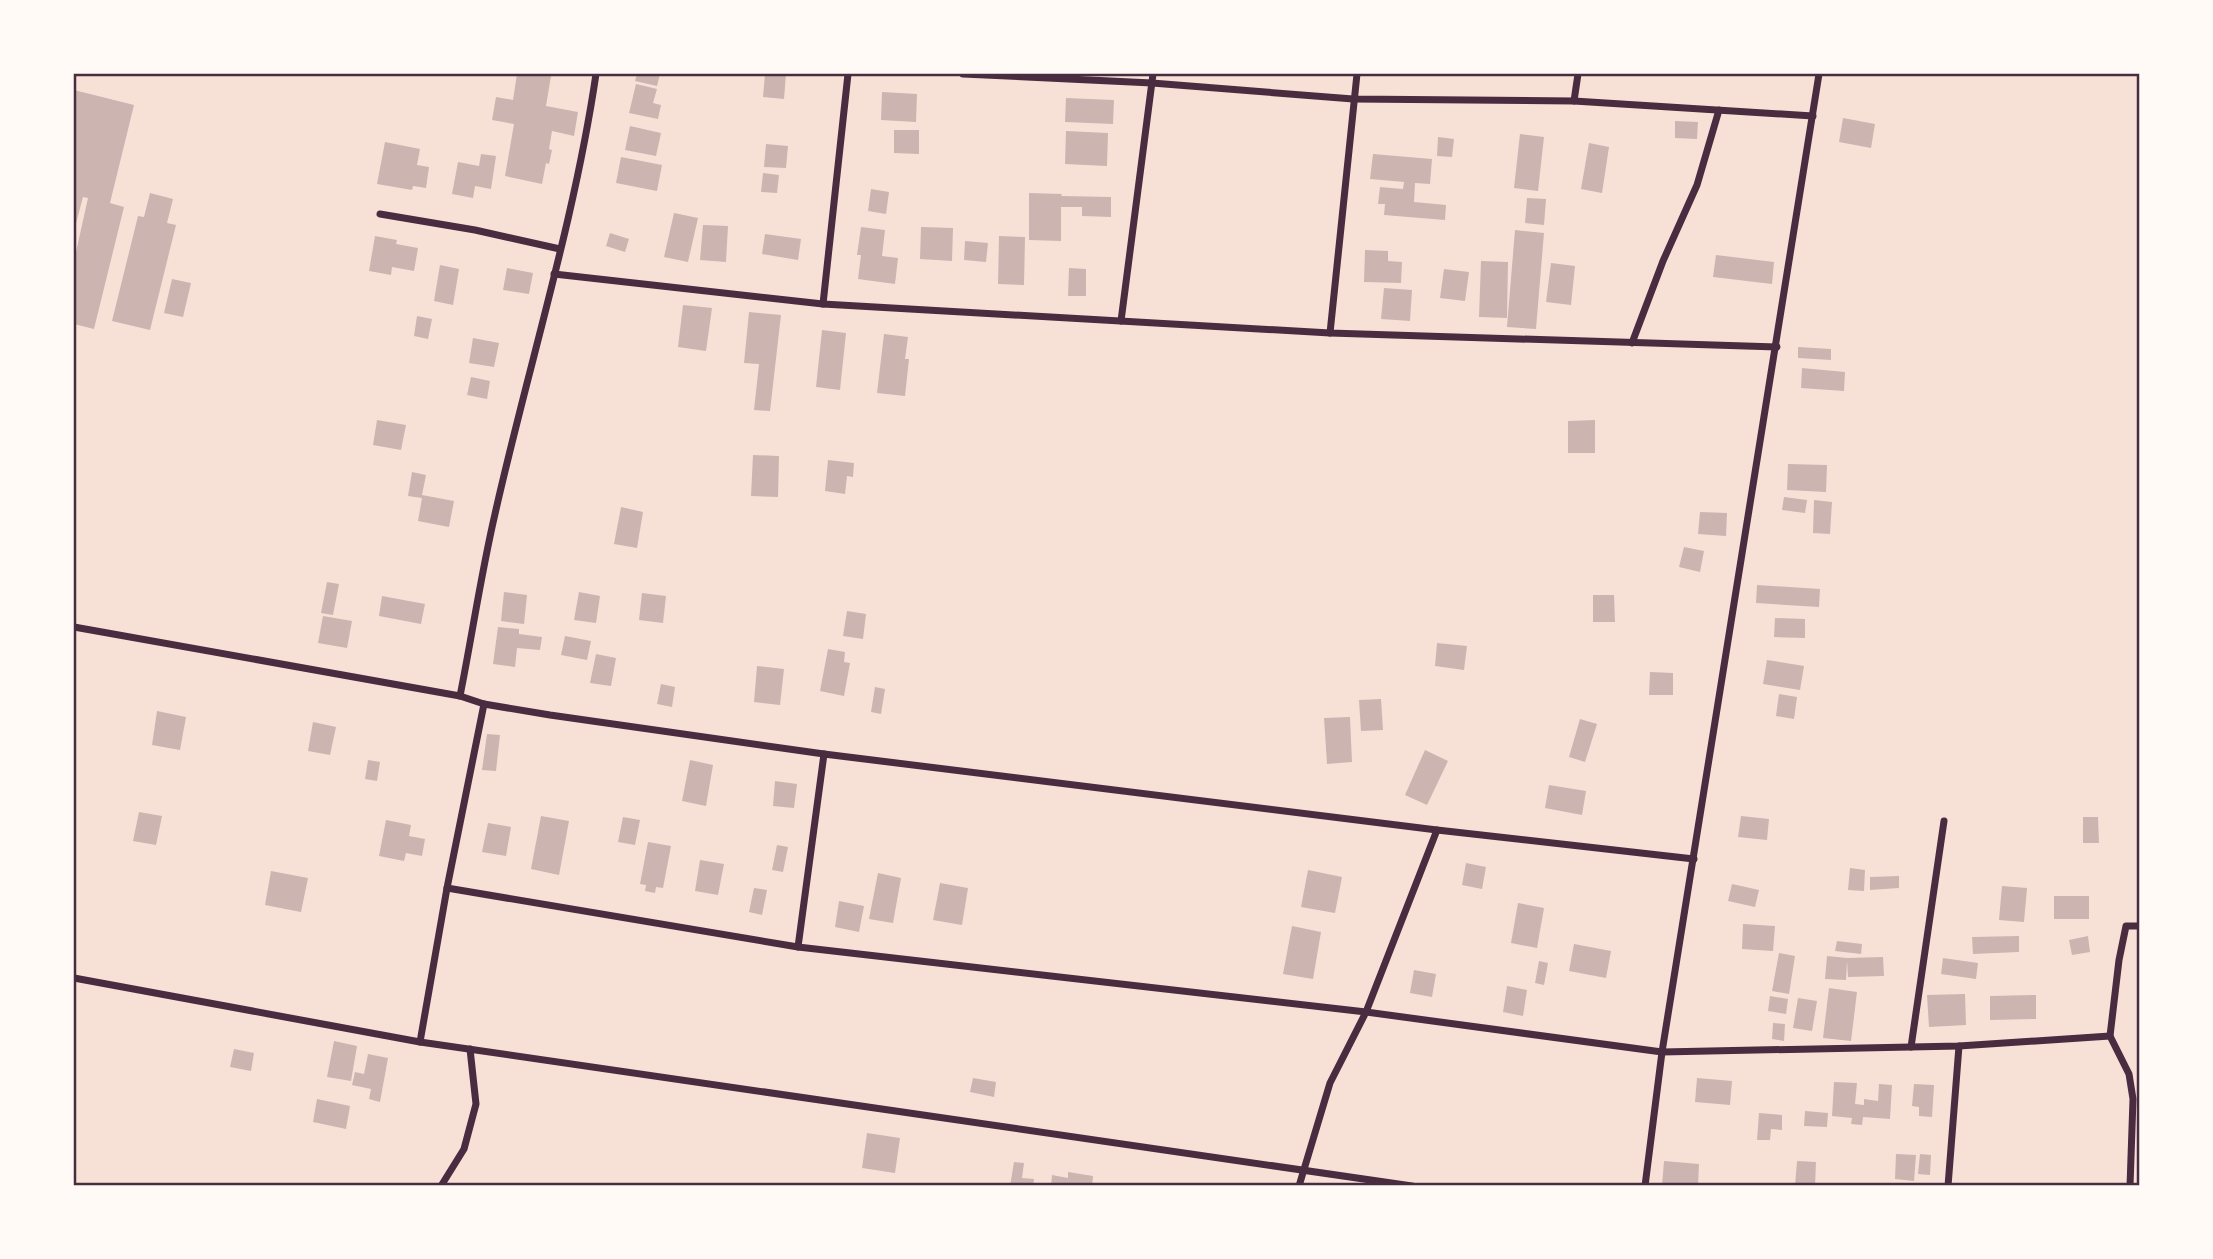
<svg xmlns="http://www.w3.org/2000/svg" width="2213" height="1259" font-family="'Varela Round',sans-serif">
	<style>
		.building { fill: #ccb4b1 }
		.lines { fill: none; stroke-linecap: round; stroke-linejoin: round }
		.minor { stroke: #4a2c40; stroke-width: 7 }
		.neatline { fill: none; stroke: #4a2c40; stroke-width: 2.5 }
	</style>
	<rect width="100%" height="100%" fill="#f7e1d7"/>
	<g class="building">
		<polygon points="517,74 551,76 546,106 578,112 574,136 552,131 549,149 552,150 549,164 546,163 542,184 505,176 514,124 492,120 496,97 513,100"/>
		<polygon points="637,74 660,74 657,86 635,81"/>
		<polygon points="765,74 786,74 784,99 763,97"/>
		<polygon points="636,84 657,89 653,103 661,105 658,119 629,113"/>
		<polygon points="74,90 134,105 110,203 124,207 94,329 74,324 74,261 88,198 83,197 74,231"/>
		<polygon points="882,92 917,94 916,122 881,120"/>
		<polygon points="1066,98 1114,100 1113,124 1065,122"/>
		<polygon points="1843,118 1875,124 1871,148 1839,142"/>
		<polygon points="1675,121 1698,122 1697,139 1675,138"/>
		<polygon points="630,126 661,133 656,156 625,150"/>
		<polygon points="894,130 919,130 919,154 894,153"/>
		<polygon points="1066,131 1108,133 1107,166 1065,164"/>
		<polygon points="1520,134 1544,137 1538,191 1514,188"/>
		<polygon points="1438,137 1454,139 1452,157 1437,156"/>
		<polygon points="385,142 420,149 417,165 429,167 426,188 413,186 412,190 377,184"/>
		<polygon points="1589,143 1609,147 1602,193 1581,189"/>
		<polygon points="766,144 788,146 786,168 764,167"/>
		<polygon points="481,154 496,156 491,189 475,186 473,198 452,194 458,162 479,166"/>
		<polygon points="1373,154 1432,159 1430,184 1415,183 1414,202 1446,205 1445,220 1384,215 1385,204 1378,204 1380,187 1403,189 1404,182 1370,179"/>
		<polygon points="621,157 662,165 657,191 616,183"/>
		<polygon points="763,173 779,175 777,193 761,192"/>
		<polygon points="871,189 889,192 886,214 868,211"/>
		<polygon points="150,193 173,199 167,223 176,225 150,330 112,321 138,216 144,217"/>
		<polygon points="1029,193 1062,194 1061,196 1111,197 1111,217 1082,216 1082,207 1061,207 1061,241 1029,240"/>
		<polygon points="1527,198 1546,199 1544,225 1525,223"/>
		<polygon points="674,213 698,218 688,262 664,257"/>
		<polygon points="703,225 728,226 726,262 700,260"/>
		<polygon points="861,227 885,230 882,256 898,258 895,284 858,279 861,255 857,255"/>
		<polygon points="921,227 953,228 952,261 920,259"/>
		<polygon points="1515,230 1544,233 1536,329 1507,327"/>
		<polygon points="610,233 629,239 625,252 606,246"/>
		<polygon points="765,234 801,239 798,260 762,254"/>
		<polygon points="375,236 397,240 396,244 418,248 414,271 392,267 391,275 369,271"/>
		<polygon points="999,236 1025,237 1024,285 998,284"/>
		<polygon points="965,241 988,243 986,262 964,260"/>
		<polygon points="1365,250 1388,251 1388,261 1402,262 1401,283 1364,282"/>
		<polygon points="1716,255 1774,262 1772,284 1713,277"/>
		<polygon points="1481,261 1508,262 1507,318 1479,317"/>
		<polygon points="1551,263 1575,266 1571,305 1546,302"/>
		<polygon points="440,265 459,269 453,305 434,301"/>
		<polygon points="507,268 533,273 529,294 503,290"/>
		<polygon points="1069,268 1086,269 1086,296 1068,296"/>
		<polygon points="1444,269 1469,272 1465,301 1440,298"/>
		<polygon points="172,279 191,283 183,317 164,313"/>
		<polygon points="1384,288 1412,290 1410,321 1381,319"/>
		<polygon points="683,305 712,308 706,351 678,347"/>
		<polygon points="749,312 781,315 770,411 754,410 759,364 744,363"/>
		<polygon points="417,316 432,319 428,339 414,336"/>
		<polygon points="822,330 846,333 840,390 816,387"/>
		<polygon points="884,334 908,337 905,359 909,359 905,396 877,393"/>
		<polygon points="473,338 499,343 494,367 469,363"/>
		<polygon points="1798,347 1831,349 1831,360 1798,358"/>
		<polygon points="1802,368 1845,372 1844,391 1801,388"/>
		<polygon points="471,377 490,381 487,399 467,395"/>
		<polygon points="377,420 406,425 401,450 373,445"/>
		<polygon points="1595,420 1595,453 1568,453 1568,421"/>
		<polygon points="753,455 779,456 778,497 751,496"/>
		<polygon points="828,460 854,463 853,477 847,476 845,494 825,491"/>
		<polygon points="1788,464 1827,465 1826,492 1787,490"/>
		<polygon points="412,472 426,475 422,495 454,501 449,527 418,521 422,498 408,496"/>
		<polygon points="1784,497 1807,500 1805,513 1782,510"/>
		<polygon points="1814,500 1832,502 1830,534 1813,533"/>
		<polygon points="621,507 643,512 637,548 614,544"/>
		<polygon points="1700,512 1727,513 1726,536 1698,534"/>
		<polygon points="1684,547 1704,551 1700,572 1679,567"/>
		<polygon points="327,582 339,584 333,615 321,613"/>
		<polygon points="1757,585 1820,589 1819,607 1756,603"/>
		<polygon points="504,592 527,595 524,624 501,621"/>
		<polygon points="579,592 600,596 596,623 574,620"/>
		<polygon points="642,593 666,596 663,623 639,620"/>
		<polygon points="1593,595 1614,595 1615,622 1593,622"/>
		<polygon points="382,596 425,604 421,624 379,616"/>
		<polygon points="847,611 866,614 863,639 843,636"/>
		<polygon points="323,616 352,621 347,648 318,643"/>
		<polygon points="1775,618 1805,619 1805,638 1774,637"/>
		<polygon points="498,627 519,629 519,634 542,637 540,650 517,648 515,667 493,664"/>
		<polygon points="565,636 591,641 587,660 561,655"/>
		<polygon points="1437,643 1467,646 1464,670 1435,666"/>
		<polygon points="828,649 845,652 844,662 850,663 844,696 820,691"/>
		<polygon points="596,654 616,658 611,686 590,683"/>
		<polygon points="1767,660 1804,666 1800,690 1763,684"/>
		<polygon points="757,666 784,669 780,705 754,702"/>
		<polygon points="1650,672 1673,673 1673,695 1649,695"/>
		<polygon points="661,684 675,687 672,707 657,704"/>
		<polygon points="875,687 885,689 881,714 871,712"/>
		<polygon points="1779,694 1797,697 1794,719 1776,716"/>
		<polygon points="1381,699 1383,730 1361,731 1359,700"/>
		<polygon points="157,711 186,717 180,750 152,745"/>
		<polygon points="1350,717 1352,762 1327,764 1324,718"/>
		<polygon points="1580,719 1597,724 1585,762 1569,757"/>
		<polygon points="313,722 336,727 330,755 308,751"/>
		<polygon points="487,734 500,735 496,771 482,770"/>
		<polygon points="1425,750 1448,761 1427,805 1405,795"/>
		<polygon points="368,760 380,762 377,781 365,779"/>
		<polygon points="690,760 713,765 706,806 682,801"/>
		<polygon points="775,781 797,784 794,808 773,806"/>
		<polygon points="1549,785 1586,791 1582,815 1545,808"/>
		<polygon points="139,812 162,816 156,845 133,841"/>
		<polygon points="541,816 569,821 559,875 531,869"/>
		<polygon points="1741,816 1769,819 1767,840 1738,837"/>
		<polygon points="623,817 640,820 635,845 618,842"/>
		<polygon points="2083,817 2098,817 2099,843 2083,843"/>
		<polygon points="386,820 411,825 409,836 425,839 422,856 406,853 404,861 379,856"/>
		<polygon points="488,823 511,827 506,856 482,852"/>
		<polygon points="648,842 671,846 663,888 656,887 655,893 645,891 646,885 640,884"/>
		<polygon points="777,845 788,847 783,872 772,870"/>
		<polygon points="700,860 724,864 718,895 695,891"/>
		<polygon points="1466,863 1486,867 1482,889 1462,885"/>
		<polygon points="1850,868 1865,870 1864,891 1848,890"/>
		<polygon points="1308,870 1342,877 1335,913 1301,907"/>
		<polygon points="271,871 308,878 301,912 265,905"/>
		<polygon points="878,873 901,878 893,923 869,919"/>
		<polygon points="1899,876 1899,888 1870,890 1870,877"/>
		<polygon points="940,883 968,888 962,925 933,920"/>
		<polygon points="1732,884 1759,890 1755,907 1728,901"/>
		<polygon points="2002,886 2027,888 2024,922 1999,920"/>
		<polygon points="754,888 767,890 762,915 749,912"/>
		<rect x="2054" y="896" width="35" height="23"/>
		<polygon points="839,901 864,906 859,932 835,927"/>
		<polygon points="1518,903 1544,908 1537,948 1511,943"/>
		<polygon points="1743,924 1775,926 1773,951 1742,949"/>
		<polygon points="1292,926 1321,932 1313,979 1283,974"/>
		<polygon points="2019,936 2019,952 1973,954 1972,937"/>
		<polygon points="2088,936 2090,952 2072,955 2069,940"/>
		<polygon points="1837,941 1862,944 1861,954 1835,951"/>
		<polygon points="1574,944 1611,951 1606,978 1569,971"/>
		<polygon points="1779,953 1795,956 1789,994 1772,991"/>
		<polygon points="1827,956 1847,958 1883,957 1884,976 1848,977 1847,961 1846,980 1825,979"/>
		<polygon points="1943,958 1978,963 1976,979 1941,974"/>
		<polygon points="1539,961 1548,963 1544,985 1535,983"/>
		<polygon points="1414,970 1436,974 1432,997 1410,993"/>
		<polygon points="1507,986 1527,990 1523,1016 1503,1012"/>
		<polygon points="1829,988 1857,992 1851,1041 1823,1038"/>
		<polygon points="1965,994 1966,1025 1929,1027 1927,995"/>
		<polygon points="2036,995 2036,1019 1990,1020 1990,996"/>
		<polygon points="1770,996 1788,999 1786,1014 1768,1011"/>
		<polygon points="1798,998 1817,1001 1812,1031 1793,1028"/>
		<polygon points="1773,1023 1785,1024 1784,1041 1772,1039"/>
		<polygon points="334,1041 357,1046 351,1081 327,1077"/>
		<polygon points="234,1049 254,1053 251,1071 230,1067"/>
		<polygon points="368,1054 388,1058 380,1102 369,1099 371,1089 352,1085 355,1072 364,1074"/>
		<polygon points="973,1078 996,1082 994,1097 970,1092"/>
		<polygon points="1697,1078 1732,1081 1730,1105 1695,1102"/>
		<polygon points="1834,1082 1857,1083 1855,1104 1864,1105 1864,1099 1878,1101 1879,1084 1892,1085 1890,1119 1863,1117 1862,1125 1851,1124 1852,1118 1832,1116"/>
		<polygon points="1914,1084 1934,1085 1932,1117 1919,1116 1919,1107 1912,1106"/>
		<polygon points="317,1099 350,1106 346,1129 313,1122"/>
		<polygon points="1805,1111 1828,1113 1827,1127 1804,1126"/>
		<polygon points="1759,1113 1782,1115 1782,1130 1771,1129 1770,1140 1757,1140"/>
		<polygon points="867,1133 900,1138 895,1173 862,1168"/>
		<polygon points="1896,1154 1916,1155 1914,1181 1895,1179"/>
		<polygon points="1920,1154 1931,1155 1930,1175 1918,1174"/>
		<polygon points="1664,1161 1699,1164 1698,1186 1662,1186"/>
		<polygon points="1797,1161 1816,1162 1815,1186 1795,1186"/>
		<polygon points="1014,1162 1024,1163 1022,1178 1034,1179 1033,1186 1010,1186"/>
		<polygon points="1068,1172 1093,1176 1092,1186 1051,1186 1052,1175 1068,1178"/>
	</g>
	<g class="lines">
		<g class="minor">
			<polyline points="963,74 1152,83 1353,99 1574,101 1813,116"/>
			<polyline points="1574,101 1578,74"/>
			<polyline points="380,214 475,230 560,249"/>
			<polyline points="554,274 823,304 1330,333 1777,347"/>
			<polyline points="823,304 848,74"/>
			<polyline points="1121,321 1153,74"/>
			<polyline points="1330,333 1357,74"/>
			<polyline points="1632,343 1663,261 1697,185 1719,110"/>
			<polyline points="74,627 460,696 484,704 550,715 824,754 1437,830 1694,859"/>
			<path d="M460 696C472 636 481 574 495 514 528 367 574 223 596 74"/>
			<polyline points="447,888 798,947 1366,1012 1662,1052 1959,1046 2110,1036"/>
			<polyline points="798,947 824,754"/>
			<polyline points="74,978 420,1042 1412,1186"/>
			<polyline points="420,1042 447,888 484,704"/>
			<polyline points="1911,1047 1944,821"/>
			<polyline points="441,1186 464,1149 476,1104 470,1049"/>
			<polyline points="1299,1186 1330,1083 1366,1012 1437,830"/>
			<polyline points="1645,1186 1662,1052 1819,74"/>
			<polyline points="1948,1186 1959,1046"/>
			<polyline points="2130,1186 2133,1099 2129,1074 2110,1036 2119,960 2126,926 2140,926"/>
		</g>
	</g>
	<rect width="2213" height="1259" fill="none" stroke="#fffaf5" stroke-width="150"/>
	<rect x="75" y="75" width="2063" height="1109" class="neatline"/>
</svg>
